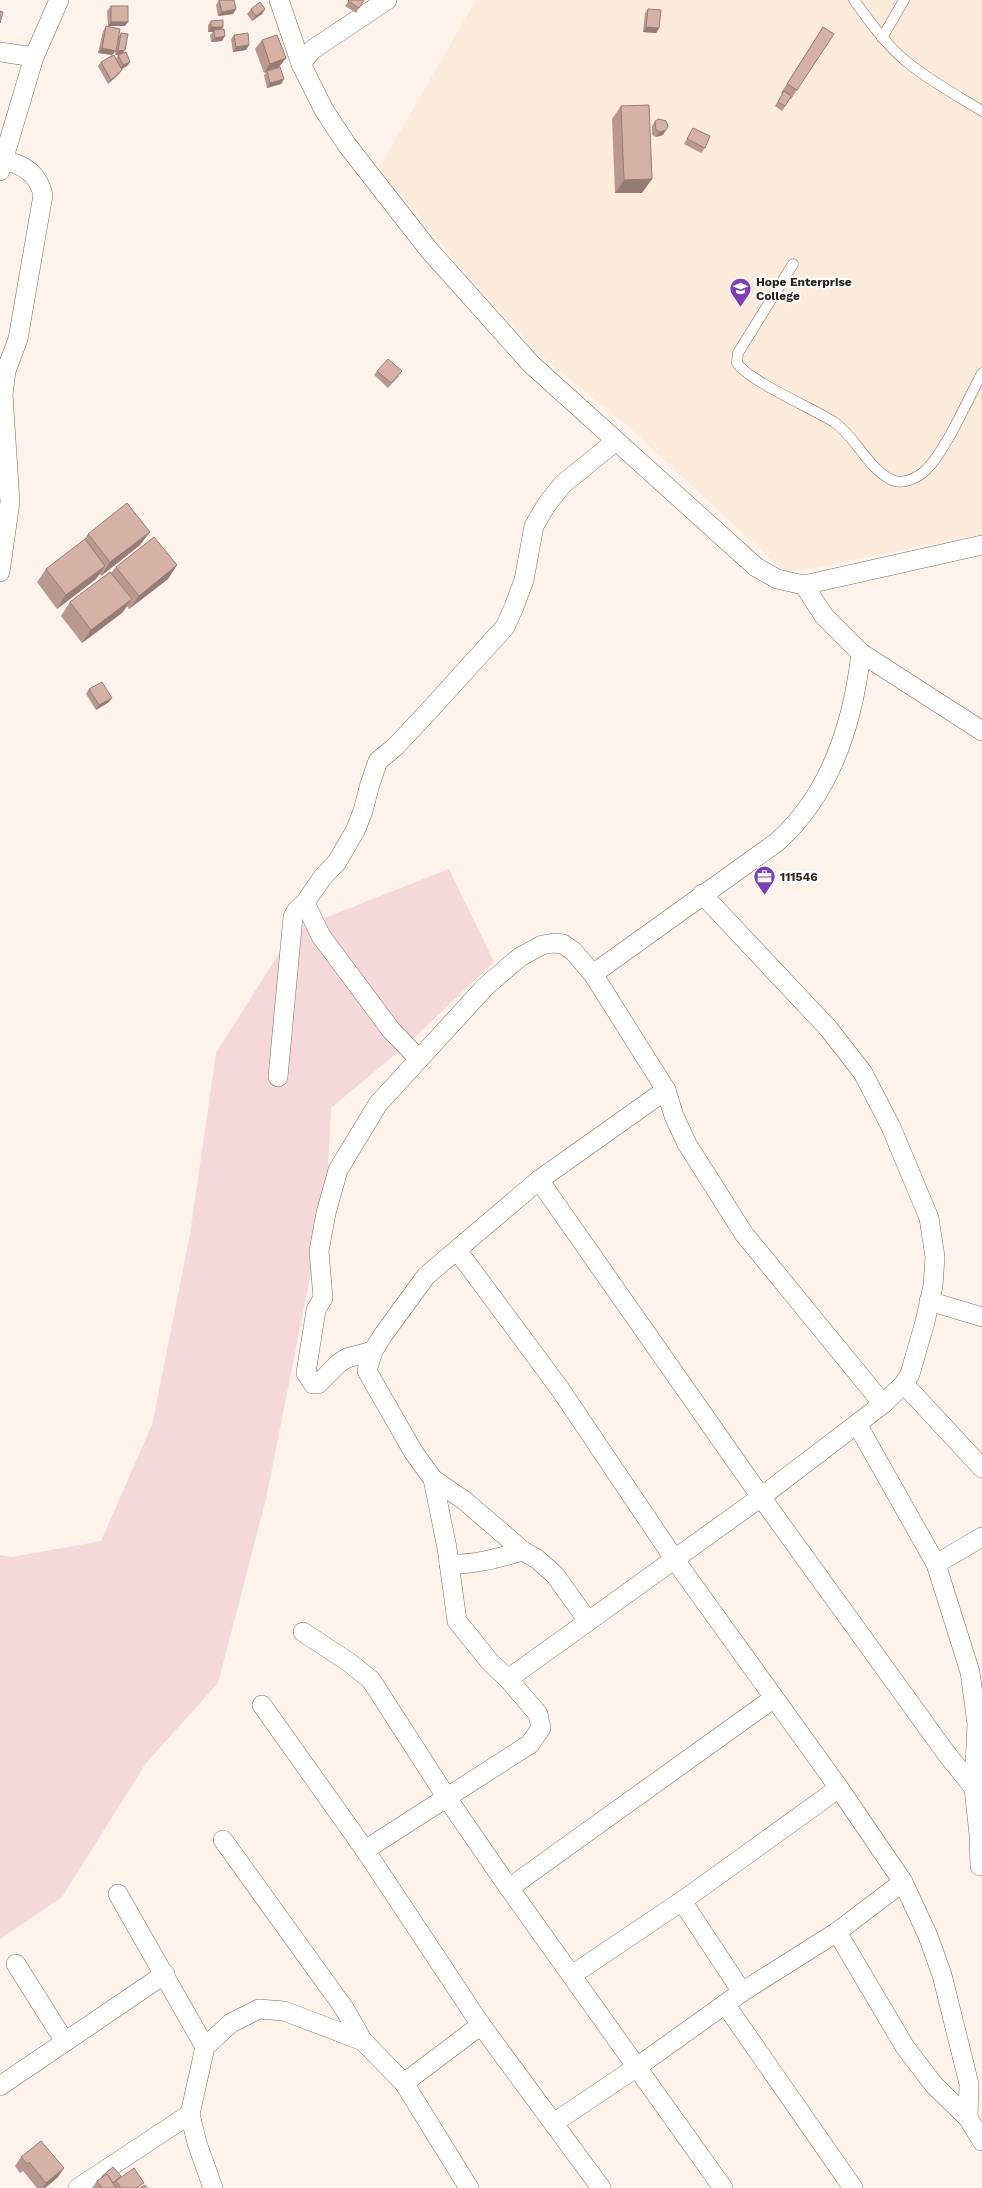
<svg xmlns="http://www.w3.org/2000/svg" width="982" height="2188" font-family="'Work Sans',sans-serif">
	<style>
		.built { fill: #fceadb }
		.green { fill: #f5d8d9 }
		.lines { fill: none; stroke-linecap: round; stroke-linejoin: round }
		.service-casing { stroke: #7e6a59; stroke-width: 11 }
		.minor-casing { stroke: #7e6a59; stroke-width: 20 }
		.service { stroke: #fff; stroke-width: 10 }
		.minor { stroke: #fff; stroke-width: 19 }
		.wall { fill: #b8988f; fill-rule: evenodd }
		.shaded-wall { fill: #967c74 }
		.building { fill: #d6b1a6; stroke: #967c74 }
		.labels { text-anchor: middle; stroke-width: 4.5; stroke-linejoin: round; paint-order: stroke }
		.poi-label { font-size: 12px; font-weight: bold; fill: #2b231c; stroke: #fff; text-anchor: start }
	</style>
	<rect width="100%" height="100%" fill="#fdf3eb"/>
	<polygon class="built" points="476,0 982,0 982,534 786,573 630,428 538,353 457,263 379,168"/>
	<polygon class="green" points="449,869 494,962 404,1047 331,1108 327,1192 266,1499 218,1683 146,1763 62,1897 0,1939 0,1555 12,1557 101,1541 152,1425 190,1234 216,1053 294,930"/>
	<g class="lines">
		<defs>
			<g id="service">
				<path d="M854 0C870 22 886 45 907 62 930 81 956 95 982 111"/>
				<polyline points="882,38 904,0"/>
				<path d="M793 264 738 353 737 363C749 381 812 408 834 422 856 437 866 466 890 479 902 486 918 478 927 469 947 448 968 399 982 373"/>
			</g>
			<g id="minor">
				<polyline points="279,0 301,64 324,110 347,145 429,250 531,364 756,567 777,579 804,585 982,545"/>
				<polyline points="0,52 34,57"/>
				<polyline points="301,64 312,50 387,0"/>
				<path d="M0 160C22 163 38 173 43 195L18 339 6 371 3 394 10 502 0 572"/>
				<polyline points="0,171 34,57 59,0"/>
				<polyline points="804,585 824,616 861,653 982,731"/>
				<polyline points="305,903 321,936 391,1030 419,1059"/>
				<path d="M593 974 777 842C831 794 853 723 861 653"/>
				<polyline points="278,1077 293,917 297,910 305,903 322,878 337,862 355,831 363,811 370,784 378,761 395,747 426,714 505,627 514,607 524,580 534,526 547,504 563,484 616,441"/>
				<polyline points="539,1180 761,1497 946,1753 974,1788"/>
				<polyline points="457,1250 560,1389 675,1560 839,1788 903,1882 928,1936 942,1975 969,2084 968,2118"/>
				<polyline points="929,1301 982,1317"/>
				<polyline points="373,1351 347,1358 339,1363 318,1384 313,1384 306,1373 316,1310 323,1298 319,1251 326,1213 338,1170 378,1104 486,986 520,957 542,945 554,943 563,944 573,951 593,974 666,1090 674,1116 687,1144 744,1234 883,1404"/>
				<polyline points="904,1384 982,1468"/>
				<polyline points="857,1424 936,1564 970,1672 977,1724 974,1788 979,1835 980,1866"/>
				<polyline points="433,1479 465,1501 523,1551 537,1559 555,1575 588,1621"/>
				<path d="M449 1564C474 1565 498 1558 523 1551"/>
				<polyline points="936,1564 982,1537"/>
				<polyline points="303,1632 350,1663 371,1680 447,1798 509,1888 723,2188"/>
				<polyline points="508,1679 761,1497 883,1404 904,1384 910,1374 925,1322 933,1286 935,1257 929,1218 891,1127 863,1073 828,1028 702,894"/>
				<polyline points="262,1705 365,1850 481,2025 601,2188"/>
				<polyline points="223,1840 344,2008 363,2041 404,2083 469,2188"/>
				<polyline points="365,1850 530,1744 541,1728 538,1714 508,1679 490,1662 457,1621 447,1548 433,1479 414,1453 367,1371 373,1351 383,1335 426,1276 539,1180 666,1090"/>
				<polyline points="509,1888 774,1698"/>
				<polyline points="118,1894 205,2047"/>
				<polyline points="682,1901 742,1992"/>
				<polyline points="837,1932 905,2047 934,2085 968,2118 982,2141"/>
				<polyline points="16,1964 65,2042"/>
				<polyline points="572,1975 682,1901 839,1788"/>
				<polyline points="725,2004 853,2188"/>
				<polyline points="404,2083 481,2025"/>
				<polyline points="0,2086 165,1974"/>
				<polyline points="555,2122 637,2067 742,1992 837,1932 903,1882"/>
				<polyline points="78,2188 190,2114"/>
				<polyline points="213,2188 197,2143 190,2114 205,2047 231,2023 259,2009 284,2011 363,2041"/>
			</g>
		</defs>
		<use href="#service" class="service-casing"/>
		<use href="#minor" class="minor-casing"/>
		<use href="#service" class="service"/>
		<use href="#minor" class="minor"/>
	</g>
	<g class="wall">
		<polygon points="219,0 236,9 233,14 218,16 216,5"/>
		<polygon points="349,0 364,0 356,13 345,6"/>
		<polygon points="111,6 125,26 108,26 107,11"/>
		<polygon points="251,9 265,9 262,14 252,21 247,14"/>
		<polygon points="648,9 659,28 656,33 643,32 645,13"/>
		<polygon points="211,21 222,29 222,41 211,42 210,35 213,32 208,32 208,25"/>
		<path d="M106 26 118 37 121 33 123 53 130 62 127 66 122 69 119 74 108 84 98 66 101 62 112 55 98 53 103 31ZM117 44 115 55 121 54 118 55 116 59 112 55Z"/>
		<polygon points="823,27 797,90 791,99 790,99 782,111 775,106 782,94 781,93"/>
		<polygon points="234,35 249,45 246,50 233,52 231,39"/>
		<polygon points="262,40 286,58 279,67 284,79 281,84 267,88 264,75 266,72 264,73 255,49"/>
		<polygon points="621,106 642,193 615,193 612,119"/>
		<polygon points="655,121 663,135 656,137 652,135 652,126"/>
		<polygon points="693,128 705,148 701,153 684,144"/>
		<polygon points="377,371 399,376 388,388 374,375"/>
		<polygon points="88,534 140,545 101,576 100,574 96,579 57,609 37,582 46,569 83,541"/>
		<polygon points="177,565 168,579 129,609 127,606 122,613 82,643 61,616 70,602 111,573 116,567"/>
		<polygon points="89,689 109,702 96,710 86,694"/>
		<polygon points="21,2157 58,2177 45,2188 37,2188 23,2171 20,2173 15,2166"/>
		<polygon points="102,2176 120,2178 140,2188 92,2188 97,2181 100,2179"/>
	</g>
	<g class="shaded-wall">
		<polygon points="236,9 233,14 218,16 222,12"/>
		<polygon points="265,9 262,14 252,21 256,16"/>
		<polygon points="111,22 128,22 125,26 108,26"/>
		<polygon points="211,27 223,27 220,31 214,30 213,32 208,32"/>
		<polygon points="646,27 659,28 656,33 643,32"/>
		<polygon points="225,36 222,41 211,42 215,38"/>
		<polygon points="249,45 246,50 233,52 236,47"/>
		<polygon points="102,48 116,51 112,55 98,53"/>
		<polygon points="125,50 122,54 115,55 118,51"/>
		<polygon points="286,58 279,67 267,71 264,73 270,64"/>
		<polygon points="130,62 127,66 120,70 123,65"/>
		<polygon points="122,70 119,74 108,84 111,80"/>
		<polygon points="284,79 281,84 267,88 270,83"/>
		<polygon points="666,130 663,135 656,137 660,132"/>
		<polygon points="652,179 642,193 615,193 624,180"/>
		<polygon points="150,532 140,545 101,576 110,562"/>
		<polygon points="177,565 168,579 129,609 139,596"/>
		<polygon points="105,566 96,579 57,609 66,595"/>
		<polygon points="132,599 122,613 82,643 91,630"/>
		<polygon points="112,698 109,702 96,710 99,705"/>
		<polygon points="64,2168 58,2177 45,2188 43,2188 46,2183"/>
	</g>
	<g class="building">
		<polygon points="219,0 234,0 236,9 222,12"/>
		<polygon points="349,0 364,0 359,8 348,1"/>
		<polygon points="260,2 265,9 256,16 251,9"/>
		<rect x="111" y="6" width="17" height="16"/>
		<polygon points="648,9 661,10 659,28 646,27"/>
		<polygon points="0,11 3,12 0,23"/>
		<polygon points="223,20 223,27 211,27 211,21"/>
		<polygon points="106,26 120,29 116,51 102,48"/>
		<polygon points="823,27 834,34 797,90 787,84"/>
		<polygon points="224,29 225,36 215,38 214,30"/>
		<polygon points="121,33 128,34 125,50 118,51"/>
		<polygon points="248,33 249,45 236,47 234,35"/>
		<polygon points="277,35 286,58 270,64 262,40"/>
		<polygon points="126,52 130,62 123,65 118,55"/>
		<polygon points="114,55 122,70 111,80 101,62"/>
		<polygon points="280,67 284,79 270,83 267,71"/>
		<polygon points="784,91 791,96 785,106 778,102"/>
		<polygon points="649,105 652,179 624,180 621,106"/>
		<polygon points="659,119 666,121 668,126 666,130 660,132 656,130 655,121"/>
		<polygon points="693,128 710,136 705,148 687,139"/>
		<polygon points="388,359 402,371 391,383 377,371"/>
		<polygon points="127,503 150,532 110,562 88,534"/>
		<polygon points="154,537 177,565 139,596 116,567"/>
		<polygon points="85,539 105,566 66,595 46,569"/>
		<polygon points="110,572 132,599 91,630 70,602"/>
		<polygon points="102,682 112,698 99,705 89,689"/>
		<polygon points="41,2141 64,2168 46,2183 29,2162 27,2164 21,2157"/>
		<polygon points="113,2167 121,2176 113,2183 107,2174 103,2177 102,2176"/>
		<polygon points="134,2168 144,2183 136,2188 121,2188 116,2181"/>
		<polygon points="107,2174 116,2188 102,2188 97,2181"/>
		<polygon points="145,2185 147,2188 140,2188"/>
	</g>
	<defs>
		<symbol id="university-pin" viewBox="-11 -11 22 30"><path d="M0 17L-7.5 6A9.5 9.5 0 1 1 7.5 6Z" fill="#7c40b5" stroke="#fff"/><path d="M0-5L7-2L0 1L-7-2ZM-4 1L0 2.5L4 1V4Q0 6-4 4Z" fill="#fff"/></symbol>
		<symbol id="office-pin" viewBox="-11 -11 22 30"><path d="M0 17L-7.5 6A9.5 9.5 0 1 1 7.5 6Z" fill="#7c40b5" stroke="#fff"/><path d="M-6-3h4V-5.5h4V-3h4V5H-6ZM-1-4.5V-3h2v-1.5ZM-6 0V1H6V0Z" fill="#fff"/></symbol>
	</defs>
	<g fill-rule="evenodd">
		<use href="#university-pin" x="728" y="276" width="25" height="34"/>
		<use href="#office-pin" x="752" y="864" width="25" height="34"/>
	</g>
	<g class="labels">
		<g class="poi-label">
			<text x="756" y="286">Hope Enterprise<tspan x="756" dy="14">College</tspan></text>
			<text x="780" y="881">111546</text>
		</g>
	</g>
</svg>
